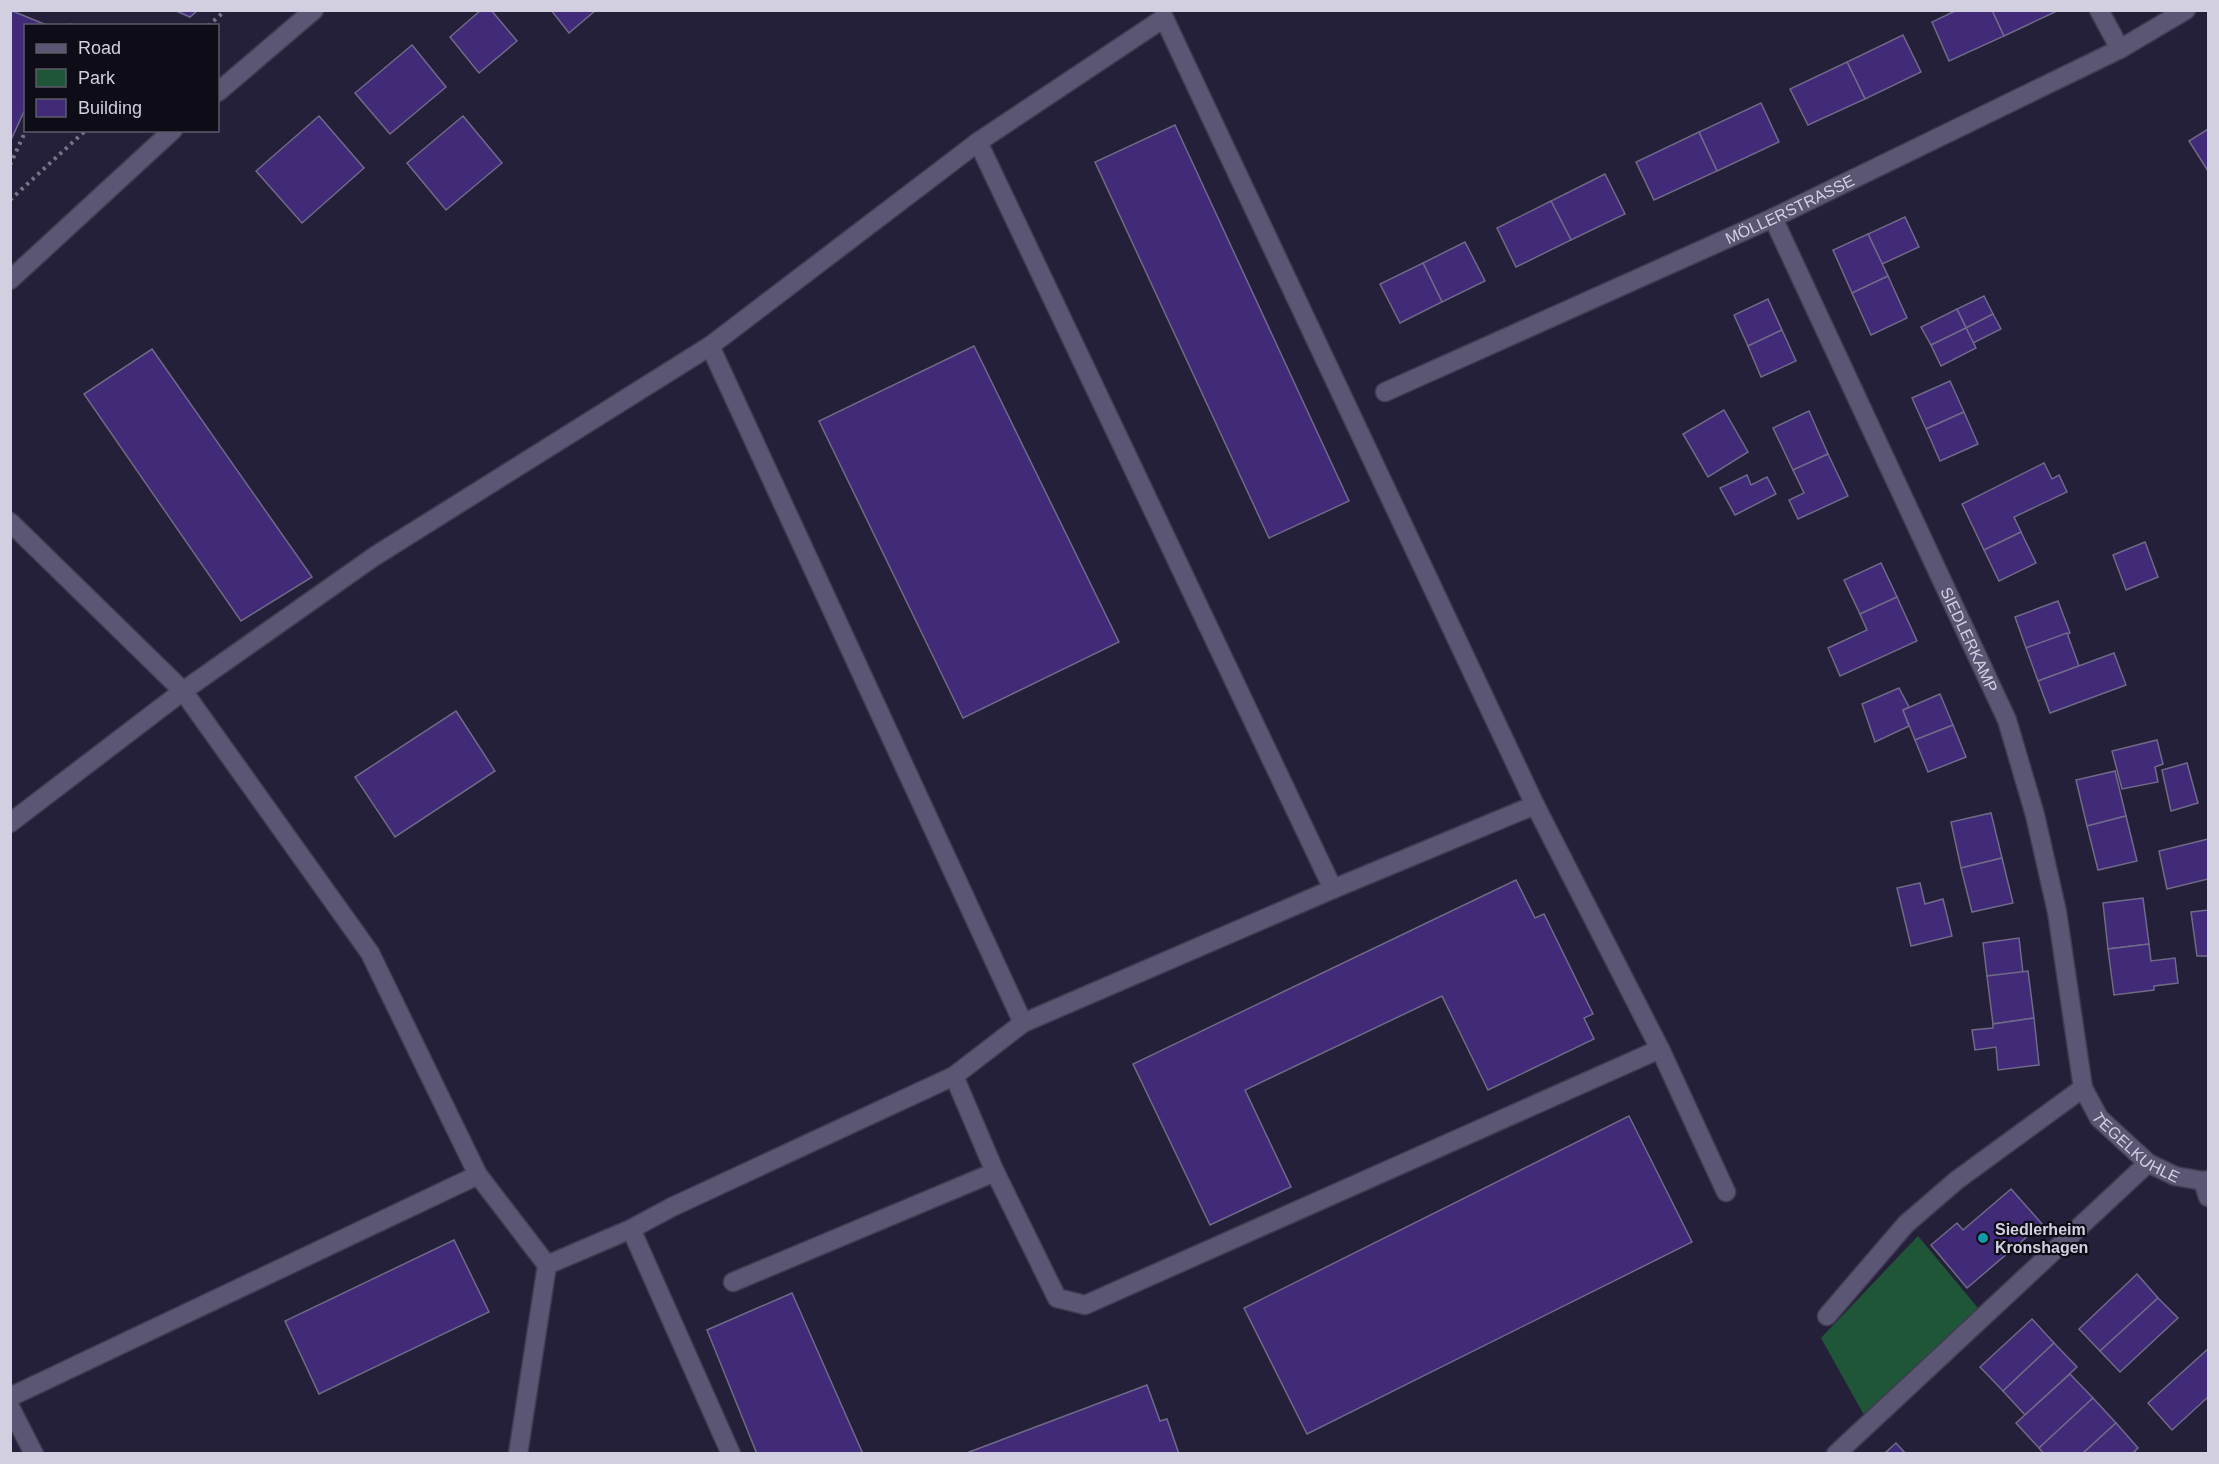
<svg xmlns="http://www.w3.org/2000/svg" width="2219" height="1464" font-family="Arial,sans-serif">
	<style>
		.green { fill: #1f5638 }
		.building { fill: #412a78; stroke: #6f6a88; stroke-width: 1.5 }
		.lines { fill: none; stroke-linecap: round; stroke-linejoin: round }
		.service-casing { stroke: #413c52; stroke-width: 21 }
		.minor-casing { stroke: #413c52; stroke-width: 21 }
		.tertiary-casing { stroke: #413c52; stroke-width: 21 }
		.path { stroke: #777388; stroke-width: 4; stroke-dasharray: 3 4.5; stroke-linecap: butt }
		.service { stroke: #5b5673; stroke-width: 18 }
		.minor { stroke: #5b5673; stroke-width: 18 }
		.tertiary { stroke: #5b5673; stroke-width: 18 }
		.culture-dot { fill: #0f9aa8; stroke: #0e0c17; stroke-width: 2 }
		.labels { text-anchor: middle; stroke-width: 4.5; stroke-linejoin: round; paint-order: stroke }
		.street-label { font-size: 16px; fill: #d1cfe0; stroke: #0e0c17 }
		.poi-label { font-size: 16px; font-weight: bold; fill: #d1cfe0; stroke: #0e0c17; text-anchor: start }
	</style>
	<rect width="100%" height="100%" fill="#252039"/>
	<polygon class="green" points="1918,1236 1978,1308 1864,1415 1821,1338"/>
	<g class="building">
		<polygon points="10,10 49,26 26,26 26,107 10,142"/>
		<polygon points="174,10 198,10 190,17"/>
		<polygon points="481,10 491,10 517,41 479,73 450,37"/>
		<polygon points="551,10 596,10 569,33"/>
		<polygon points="1957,10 1992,10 2004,36 1949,61 1932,22"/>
		<polygon points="1992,10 2057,10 2057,11 2004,36"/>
		<polygon points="1903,35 1921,72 1865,99 1847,62"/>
		<polygon points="412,45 446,87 390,134 355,93"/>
		<polygon points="1847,62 1865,99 1808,125 1790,89"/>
		<polygon points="1761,103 1779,142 1717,171 1699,132"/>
		<polygon points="319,116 364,168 302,223 256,171"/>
		<polygon points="463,116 502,163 446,210 407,163"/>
		<polygon points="1175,125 1349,501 1269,538 1095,162"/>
		<polygon points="2208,129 2208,171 2189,141"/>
		<polygon points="1699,132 1717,171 1654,200 1636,162"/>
		<polygon points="1605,174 1625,214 1571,240 1551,201"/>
		<polygon points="1551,201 1571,240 1516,267 1497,228"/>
		<polygon points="1905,217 1919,247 1882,264 1868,234"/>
		<polygon points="1868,234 1888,276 1852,293 1833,250"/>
		<polygon points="1465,242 1485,281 1442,302 1423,263"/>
		<polygon points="1423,263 1442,302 1400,323 1380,284"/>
		<polygon points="1888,276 1907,318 1871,335 1852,293"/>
		<polygon points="1984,296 1993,314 1966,328 1957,309"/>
		<polygon points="1768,299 1782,330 1748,346 1734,315"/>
		<polygon points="1957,309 1966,328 1931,345 1921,327"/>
		<polygon points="1993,314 2001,329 1973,343 1966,328"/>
		<polygon points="1966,328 1976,348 1941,366 1931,345"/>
		<polygon points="1782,330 1796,361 1761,377 1748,346"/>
		<polygon points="974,346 1119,642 963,718 819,421"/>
		<polygon points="152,349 312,577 241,621 84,394"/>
		<polygon points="1950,381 1964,412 1926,429 1912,398"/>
		<polygon points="1724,410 1748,452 1708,477 1683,434"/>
		<polygon points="1809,411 1828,454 1793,470 1773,428"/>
		<polygon points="1964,412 1978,444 1940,461 1926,429"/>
		<polygon points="1828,454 1848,496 1798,519 1789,500 1804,493 1793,470"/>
		<polygon points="2044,463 2052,479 2059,475 2067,492 2014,517 2021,532 1984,550 1962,504"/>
		<polygon points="1747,475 1751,485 1767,477 1776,494 1735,515 1720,488"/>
		<polygon points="2021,532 2036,563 1999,581 1984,550"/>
		<polygon points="2145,542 2158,577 2126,590 2113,555"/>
		<polygon points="1881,563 1897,597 1860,614 1844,580"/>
		<polygon points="1897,597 1917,641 1840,676 1828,648 1867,630 1860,614"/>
		<polygon points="2058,601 2070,633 2026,648 2015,617"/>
		<polygon points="2067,633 2079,666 2038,681 2026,648"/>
		<polygon points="2114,653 2126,685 2050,713 2038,681"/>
		<polygon points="1899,688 1909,707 1903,710 1909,726 1875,742 1862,704"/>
		<polygon points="1940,694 1953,725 1915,740 1903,710"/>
		<polygon points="456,711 495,771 395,837 355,777"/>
		<polygon points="1953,725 1966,757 1928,772 1915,740"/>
		<polygon points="2157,740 2163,764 2155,767 2158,782 2122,789 2112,751"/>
		<polygon points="2187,763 2198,803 2171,811 2162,770"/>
		<polygon points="2115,771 2126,816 2087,826 2076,780"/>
		<polygon points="1991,813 2002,858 1961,868 1951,822"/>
		<polygon points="2126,816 2137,861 2098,870 2087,826"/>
		<polygon points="2208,839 2208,879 2167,889 2159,851"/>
		<polygon points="2002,858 2013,903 1972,912 1961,868"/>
		<polygon points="1516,880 1535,918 1544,914 1593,1014 1584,1018 1594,1039 1488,1090 1442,996 1245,1090 1291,1187 1210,1225 1133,1064"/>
		<polygon points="1920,883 1925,904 1943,899 1952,936 1911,946 1897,888"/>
		<polygon points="2143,898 2149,944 2108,949 2103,903"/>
		<polygon points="2208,910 2208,956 2197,956 2191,912"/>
		<polygon points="2019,938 2023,973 1987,976 1983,943"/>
		<polygon points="2149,944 2151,961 2175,958 2178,983 2154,986 2154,990 2114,995 2108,949"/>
		<polygon points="2028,971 2034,1018 1993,1024 1987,976"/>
		<polygon points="2034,1018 2039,1065 1998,1070 1996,1047 1975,1050 1972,1030 1993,1028 1993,1024"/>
		<polygon points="1629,1116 1692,1242 1307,1434 1244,1308"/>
		<polygon points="2011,1189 2042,1224 1967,1288 1931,1245 1957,1223 1963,1230"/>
		<polygon points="454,1240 489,1312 319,1394 285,1321"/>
		<polygon points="2137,1274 2158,1298 2100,1351 2079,1329"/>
		<polygon points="792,1293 863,1454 757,1454 707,1330"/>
		<polygon points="2158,1298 2178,1318 2120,1372 2100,1351"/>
		<polygon points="2032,1319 2054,1343 2003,1391 1980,1367"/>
		<polygon points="2054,1343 2077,1367 2025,1415 2003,1391"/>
		<polygon points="2208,1349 2208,1397 2172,1430 2148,1403"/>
		<polygon points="2070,1374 2093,1398 2039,1448 2016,1423"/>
		<polygon points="1147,1385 1160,1421 1167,1419 1179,1454 964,1454"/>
		<polygon points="2093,1398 2116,1423 2082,1454 2044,1454 2039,1448"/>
		<polygon points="2116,1423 2138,1448 2132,1454 2082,1454"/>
		<polygon points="1896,1443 1906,1454 1884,1454"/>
	</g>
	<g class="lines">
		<defs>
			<g id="service">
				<polyline points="978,142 1333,889"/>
				<polyline points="710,346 1023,1023"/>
				<polyline points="10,522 183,691 370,953 478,1175 547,1265 518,1454"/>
				<polyline points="10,823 183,691 375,556 710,346 978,142 1164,18 1535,805 1660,1049 1726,1192"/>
				<polyline points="954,1076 995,1172 1057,1298 1085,1305 1660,1049"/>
				<polyline points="2203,1181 2208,1197"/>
				<polyline points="631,1229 731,1454"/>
				<polyline points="547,1265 631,1229 672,1207 954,1076 1023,1023 1333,889 1535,805"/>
				<polyline points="733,1282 995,1172"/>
				<polyline points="1827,1316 1906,1224 1957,1180 2083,1088"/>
				<polyline points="10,1397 478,1175"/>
				<polyline points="10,1407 34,1454"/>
				<polyline points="1836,1454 2148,1163"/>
			</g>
			<g id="minor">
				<polyline points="2099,10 2120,49"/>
				<path id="s1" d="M1773 218 2007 720 2035 815 2057 912 2083 1088 2099 1118 2148 1163 2175 1176 2203 1181 2208 1180"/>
				<path id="s2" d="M1385 392 1773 218 2120 49 2186 10"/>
			</g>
			<g id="tertiary">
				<polyline points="218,92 314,10"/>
				<polyline points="10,280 173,130"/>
			</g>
		</defs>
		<use href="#service" class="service-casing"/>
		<use href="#minor" class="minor-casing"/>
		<use href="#tertiary" class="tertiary-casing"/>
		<g class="path">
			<polyline points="71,26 72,24"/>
			<polyline points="208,26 226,10"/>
			<polyline points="10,165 26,130"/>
			<polyline points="10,200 86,130"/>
		</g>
		<use href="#service" class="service"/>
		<use href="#minor" class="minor"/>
		<use href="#tertiary" class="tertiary"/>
	</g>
	<circle class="culture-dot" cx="1983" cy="1238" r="6"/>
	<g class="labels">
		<g class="street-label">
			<text dy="6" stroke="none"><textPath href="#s2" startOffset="444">MÖLLERSTRASSE</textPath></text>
			<text dy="6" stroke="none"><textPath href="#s1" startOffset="465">SIEDLERKAMP</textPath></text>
			<text dy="6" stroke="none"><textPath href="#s1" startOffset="1012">TEGELKUHLE</textPath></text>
		</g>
		<g class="poi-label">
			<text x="1995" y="1235">Siedlerheim<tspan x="1995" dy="18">Kronshagen</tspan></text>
		</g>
	</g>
	<rect width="2219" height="1464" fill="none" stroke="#d1cfe0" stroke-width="24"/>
	<rect x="24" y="24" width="195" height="108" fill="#0e0c17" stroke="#5c5a67" stroke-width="1.5"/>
	<rect x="36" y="44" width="30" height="9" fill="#5b5673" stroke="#5c5a67" stroke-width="1.5"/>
	<text x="78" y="54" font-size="18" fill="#d1cfe0">Road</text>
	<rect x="36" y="69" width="30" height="18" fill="#1f5638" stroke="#5c5a67" stroke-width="1.5"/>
	<text x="78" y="84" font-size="18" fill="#d1cfe0">Park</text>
	<rect x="36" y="99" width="30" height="18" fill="#412a78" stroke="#5c5a67" stroke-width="1.5"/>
	<text x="78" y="114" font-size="18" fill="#d1cfe0">Building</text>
</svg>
